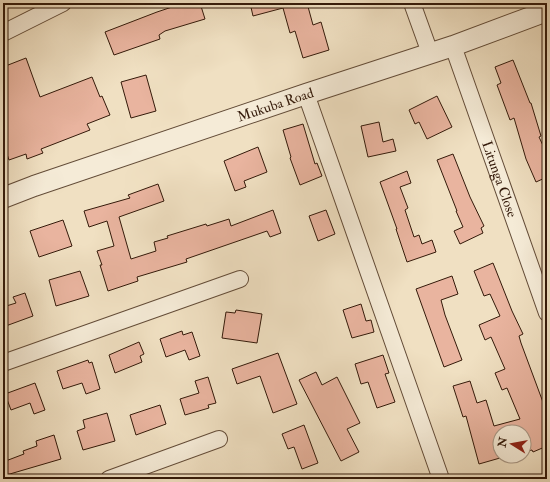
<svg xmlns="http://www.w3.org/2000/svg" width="550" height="482" font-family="'IM FELL Double Pica',serif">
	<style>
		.building { fill: #e9b49f; stroke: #341a0a }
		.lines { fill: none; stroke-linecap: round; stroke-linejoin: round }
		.minor-casing { stroke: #634c38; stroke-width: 18 }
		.tertiary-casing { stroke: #634c38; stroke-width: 22 }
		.minor { stroke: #f5ebd7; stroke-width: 16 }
		.tertiary { stroke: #f5ebd7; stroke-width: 20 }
		.labels { text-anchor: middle; stroke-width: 3; stroke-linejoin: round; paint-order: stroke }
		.street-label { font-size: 14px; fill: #341a0a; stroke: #f5ebd7 }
	</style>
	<rect width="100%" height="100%" fill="#f0e0c2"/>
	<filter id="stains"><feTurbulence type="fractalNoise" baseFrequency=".005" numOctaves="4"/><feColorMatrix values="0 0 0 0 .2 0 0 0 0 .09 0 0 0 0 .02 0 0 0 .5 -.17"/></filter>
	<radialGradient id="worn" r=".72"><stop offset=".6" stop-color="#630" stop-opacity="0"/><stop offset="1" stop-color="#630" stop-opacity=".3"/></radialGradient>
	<g class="building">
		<polygon points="184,3 200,3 205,19 165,31 159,35 160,39 114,55 105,32 157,12"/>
		<polygon points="250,3 307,3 313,25 321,22 329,50 303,58 295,31 290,33 283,8 253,16"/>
		<polygon points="26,58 40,97 92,77 100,97 102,96 110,115 87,124 90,130 41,149 43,153 27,159 26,154 9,160 3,142 3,108 7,106 3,93 3,67"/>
		<polygon points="513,60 530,103 531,103 541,136 539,137 547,154 547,177 536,182 526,159 514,118 510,120 497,85 501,83 495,67"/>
		<polygon points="146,75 156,111 131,118 121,82"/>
		<polygon points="437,96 452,127 427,139 419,122 415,124 409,110"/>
		<polygon points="379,122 383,142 393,139 396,151 368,157 361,126"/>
		<polygon points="303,124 315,164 317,163 322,176 300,185 290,158 291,157 283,130"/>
		<polygon points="258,147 267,172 244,181 246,187 235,191 224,161"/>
		<polygon points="453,154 470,197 484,226 481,228 483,233 460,244 454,231 463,227 456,211 457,211 437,160"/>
		<polygon points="407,171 411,183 400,187 408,208 405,210 414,237 419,235 422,244 432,240 436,252 407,262 396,229 397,229 380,182"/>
		<polygon points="158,184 164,201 119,217 131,259 156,251 154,242 168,238 167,236 206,224 207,226 229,219 231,226 273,210 281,233 270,237 267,231 186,259 187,262 137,277 138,281 108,291 100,265 102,265 97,251 114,246 107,221 89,227 84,211 130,198 128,195"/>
		<polygon points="326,210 335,234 318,241 309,216"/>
		<polygon points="63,220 72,246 39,257 30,231"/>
		<polygon points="493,263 512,311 523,334 519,336 521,343 547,413 547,446 533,452 532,450 524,452 524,432 500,432 500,458 479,464 466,416 463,417 453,386 470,381 477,403 486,400 494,426 520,419 507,388 502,390 495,373 505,369 491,337 485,340 479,325 500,316 490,294 484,296 474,271"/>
		<polygon points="80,271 89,296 56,306 49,280"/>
		<polygon points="452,276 458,294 441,300 445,315 462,360 444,367 416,289"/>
		<polygon points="25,293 33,316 3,327 3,307 16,303 13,297"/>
		<polygon points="361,304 366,321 371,320 374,332 352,338 343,310"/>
		<polygon points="236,310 262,314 257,343 222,338 226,312 235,313"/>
		<polygon points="182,331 183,335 192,332 200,356 189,360 185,350 166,357 160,339"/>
		<polygon points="139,342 144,354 140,356 142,362 115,373 109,355"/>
		<polygon points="278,353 297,404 273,413 260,376 237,384 232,369"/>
		<polygon points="383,355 389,373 385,374 395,402 377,408 368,382 361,384 355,364"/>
		<polygon points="88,360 89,363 92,362 100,389 86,394 82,383 63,389 57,371"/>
		<polygon points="316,372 322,385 337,377 360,423 347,429 359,452 341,461 299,380"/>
		<polygon points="208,377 216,403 208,405 209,408 185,415 180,399 199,393 195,381"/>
		<polygon points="35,383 45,410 34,414 30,403 11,410 5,394"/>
		<polygon points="160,405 166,424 136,435 130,415"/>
		<polygon points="107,413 115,441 83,450 77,431 85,428 83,420"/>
		<polygon points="304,425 318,463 302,469 294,447 288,449 282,434"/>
		<polygon points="54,435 61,459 3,476 3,462 24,454 23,451 37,446 36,441"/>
	</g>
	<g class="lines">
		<defs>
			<g id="minor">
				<polyline points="412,3 430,53"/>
				<polyline points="3,33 63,3"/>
				<path id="s1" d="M453 46 547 313"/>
				<polyline points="306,94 441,479"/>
				<polyline points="3,363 240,279"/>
				<polyline points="109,479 219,439"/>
			</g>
			<g id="tertiary">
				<path id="s2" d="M3 198 34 186 306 94 453 46 547 11"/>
			</g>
		</defs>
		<use href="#minor" class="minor-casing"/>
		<use href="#tertiary" class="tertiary-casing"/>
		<use href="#minor" class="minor"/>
		<use href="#tertiary" class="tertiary"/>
	</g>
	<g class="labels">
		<g class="street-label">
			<text dy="5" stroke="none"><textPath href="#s2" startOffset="288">Mukuba Road</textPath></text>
			<text dy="5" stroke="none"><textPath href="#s1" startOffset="141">Litunga Close</textPath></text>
		</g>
	</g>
	<rect width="550" height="482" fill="none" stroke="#f0e0c2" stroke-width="16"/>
	<rect x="4" y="4" width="542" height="474" fill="none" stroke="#341a0a" stroke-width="2"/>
	<rect x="8" y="8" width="534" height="466" fill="none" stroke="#341a0a"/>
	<g transform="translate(512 444) rotate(281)"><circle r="19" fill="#f5ebd7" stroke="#a89785"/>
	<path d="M0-3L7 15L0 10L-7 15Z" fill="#8f2418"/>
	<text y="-6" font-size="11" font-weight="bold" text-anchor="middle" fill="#341a0a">N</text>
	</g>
	<rect width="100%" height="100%" filter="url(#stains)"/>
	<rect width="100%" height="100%" fill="url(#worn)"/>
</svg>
